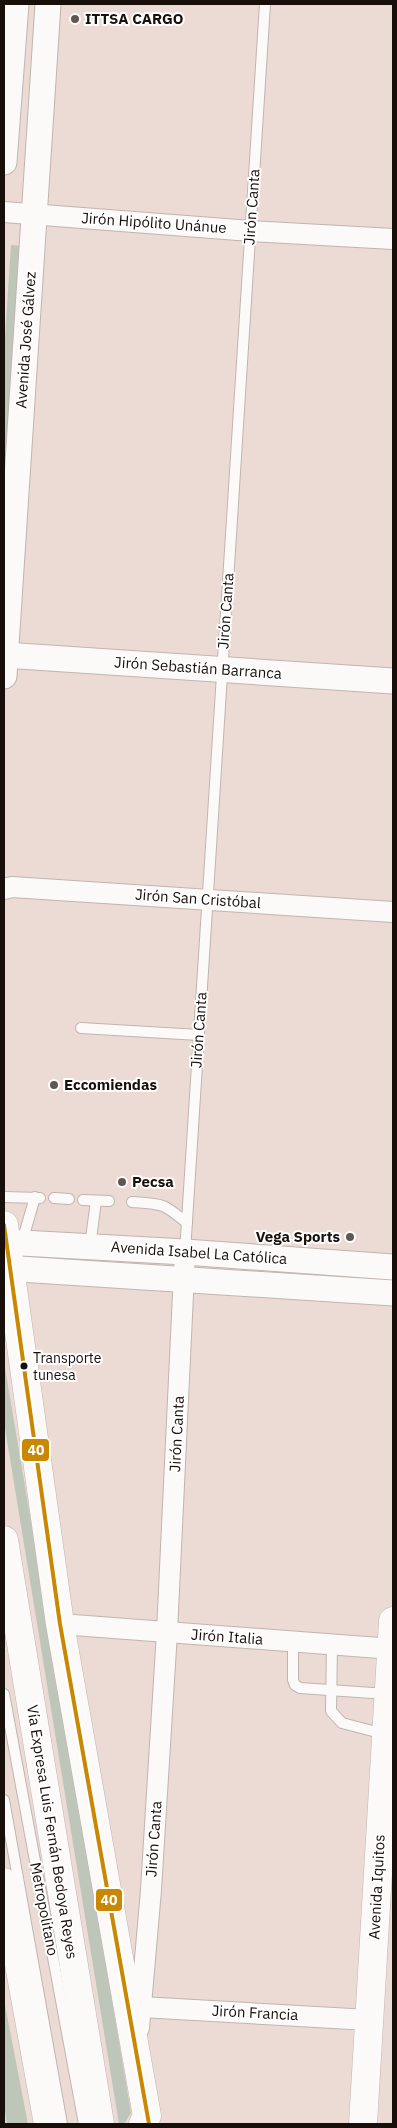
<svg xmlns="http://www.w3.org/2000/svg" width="397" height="2128" font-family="'IBM Plex Sans',sans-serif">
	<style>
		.green { fill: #bdc6b8 }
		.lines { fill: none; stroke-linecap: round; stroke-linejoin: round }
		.service-casing { stroke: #c1b4af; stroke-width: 12 }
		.minor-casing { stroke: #c1b4af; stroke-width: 22 }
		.tertiary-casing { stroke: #c1b4af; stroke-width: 27 }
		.secondary-casing { stroke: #c1b4af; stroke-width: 29 }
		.motorway-casing { stroke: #c1b4af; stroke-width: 29 }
		.service { stroke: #fcfaf9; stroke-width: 10 }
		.minor { stroke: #fcfaf9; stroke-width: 20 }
		.tertiary { stroke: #fcfaf9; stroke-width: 25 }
		.secondary { stroke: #fcfaf9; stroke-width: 28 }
		.motorway { stroke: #fcfaf9; stroke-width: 28 }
		.bus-1-casing { stroke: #fff; stroke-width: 8 }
		.bus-1 { stroke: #ca8802; stroke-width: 4 }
		.poi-dot { fill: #625651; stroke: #fff; stroke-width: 2 }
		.bus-dot { fill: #180e0a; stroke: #fff; stroke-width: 2 }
		.labels { text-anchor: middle; stroke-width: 4; stroke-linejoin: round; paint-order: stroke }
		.bus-label { font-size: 14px; fill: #180e0a; stroke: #fff; text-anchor: start }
		.poi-label { font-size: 15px; font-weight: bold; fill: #180e0a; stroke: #fff; text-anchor: start }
		.street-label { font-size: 15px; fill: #180e0a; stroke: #fff }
		.line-badge { stroke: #fff; stroke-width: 2 }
		.badge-label { font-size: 14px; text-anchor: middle; font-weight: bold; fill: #fff }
	</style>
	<rect width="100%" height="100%" fill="#ebdbd4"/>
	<g class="green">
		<polygon points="11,245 22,246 4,533 4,353"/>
		<polygon points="4,1362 131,2113 124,2124 119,2124 4,1422"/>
		<polygon points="4,2000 28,2124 7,2124 4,2105"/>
	</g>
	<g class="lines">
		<defs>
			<g id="service">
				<polyline points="81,1028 199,1035"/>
				<polyline points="4,1197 40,1198"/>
				<polyline points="54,1198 69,1199"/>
				<polyline points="83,1200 109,1201"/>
				<path d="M132 1202C163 1204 163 1203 187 1223"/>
				<polyline points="22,1242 35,1197"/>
				<polyline points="90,1246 96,1201"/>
				<polyline points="185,1252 265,4"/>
				<polyline points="293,1642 293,1680 295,1685 300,1688 387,1694"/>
				<polyline points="332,1645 331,1711 342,1723 384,1734"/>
				<polyline points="4,1694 84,2124"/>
				<polyline points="4,1800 62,2124"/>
			</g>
			<g id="minor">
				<polyline points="4,212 251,231 393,239"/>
				<polyline points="4,889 12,887 393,912"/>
				<polyline points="60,1624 393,1649"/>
				<polyline points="141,2007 369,2020"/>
				<polyline points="139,2028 151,1890 167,1632 185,1252"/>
			</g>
			<g id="tertiary">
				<polyline points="4,162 16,4"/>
				<polyline points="4,655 393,681"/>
				<polyline points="4,676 48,4"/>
				<polyline points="4,1242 185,1252 393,1267"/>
				<polyline points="4,1268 393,1293"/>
			</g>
			<g id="secondary">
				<polyline points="4,1225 60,1624 147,2116 143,2124"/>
				<polyline points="363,2124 393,1621"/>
			</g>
			<g id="motorway">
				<polyline points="4,1540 100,2124"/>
				<polyline points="4,1882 48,2124"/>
			</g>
		</defs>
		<use href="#service" class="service-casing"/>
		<use href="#minor" class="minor-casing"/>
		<use href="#tertiary" class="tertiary-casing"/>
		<use href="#secondary" class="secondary-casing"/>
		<use href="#motorway" class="motorway-casing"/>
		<use href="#service" class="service"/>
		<use href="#minor" class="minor"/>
		<use href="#tertiary" class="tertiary"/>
		<use href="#secondary" class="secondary"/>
		<use href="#motorway" class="motorway"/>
		<defs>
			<polyline id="bus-1" points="4,1225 60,1624 149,2124"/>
		</defs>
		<use href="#bus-1" class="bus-1-casing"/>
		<use href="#bus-1" class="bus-1"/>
	</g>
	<g class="poi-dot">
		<circle cx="75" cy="19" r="5"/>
		<circle cx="54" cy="1085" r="5"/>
		<circle cx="122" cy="1182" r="5"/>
		<circle cx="350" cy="1237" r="5"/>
	</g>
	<circle class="bus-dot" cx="24" cy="1366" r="4.5"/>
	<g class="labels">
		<g class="bus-label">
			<text x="33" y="1363">Transporte<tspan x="33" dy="17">tunesa</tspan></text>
		</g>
		<g class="poi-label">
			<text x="85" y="24">ITTSA CARGO</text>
			<text x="64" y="1090">Eccomiendas</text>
			<text x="132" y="1187">Pecsa</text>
			<text x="340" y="1242" text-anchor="end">Vega Sports</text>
		</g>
		<g class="street-label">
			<text transform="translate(252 207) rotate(-86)" y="5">Jirón Canta</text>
			<text transform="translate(154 223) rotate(4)" y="5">Jirón Hipólito Unánue</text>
			<text transform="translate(26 340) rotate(-86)" y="5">Avenida José Gálvez</text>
			<text transform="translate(226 611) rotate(-86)" y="5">Jirón Canta</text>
			<text transform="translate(198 668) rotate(4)" y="5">Jirón Sebastián Barranca</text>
			<text transform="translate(198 899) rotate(4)" y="5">Jirón San Cristóbal</text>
			<text transform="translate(199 1030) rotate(-86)" y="5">Jirón Canta</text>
			<text transform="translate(199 1253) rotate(4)" y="5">Avenida Isabel La Católica</text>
			<text transform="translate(177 1434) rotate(-87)" y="5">Jirón Canta</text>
			<text transform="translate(227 1637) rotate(4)" y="5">Jirón Italia</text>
			<text transform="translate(52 1832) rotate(81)" y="5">Vía Expresa Luis Fernán Bedoya Reyes</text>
			<text transform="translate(154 1839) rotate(-86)" y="5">Jirón Canta</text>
			<text transform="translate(377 1887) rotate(-87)" y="5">Avenida Iquitos</text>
			<text transform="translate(44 1909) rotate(79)" y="5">Metropolitano</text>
			<text transform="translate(255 2013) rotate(3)" y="5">Jirón Francia</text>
		</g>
	</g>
	<g class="line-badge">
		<rect x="21" y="1438" width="29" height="24" rx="5" fill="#ca8802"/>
		<rect x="95" y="1888" width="28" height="24" rx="5" fill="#ca8802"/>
	</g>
	<g class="badge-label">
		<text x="36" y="1455">40</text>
		<text x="109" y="1905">40</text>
	</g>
	<rect width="397" height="2128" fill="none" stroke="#180e0a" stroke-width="10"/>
</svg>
